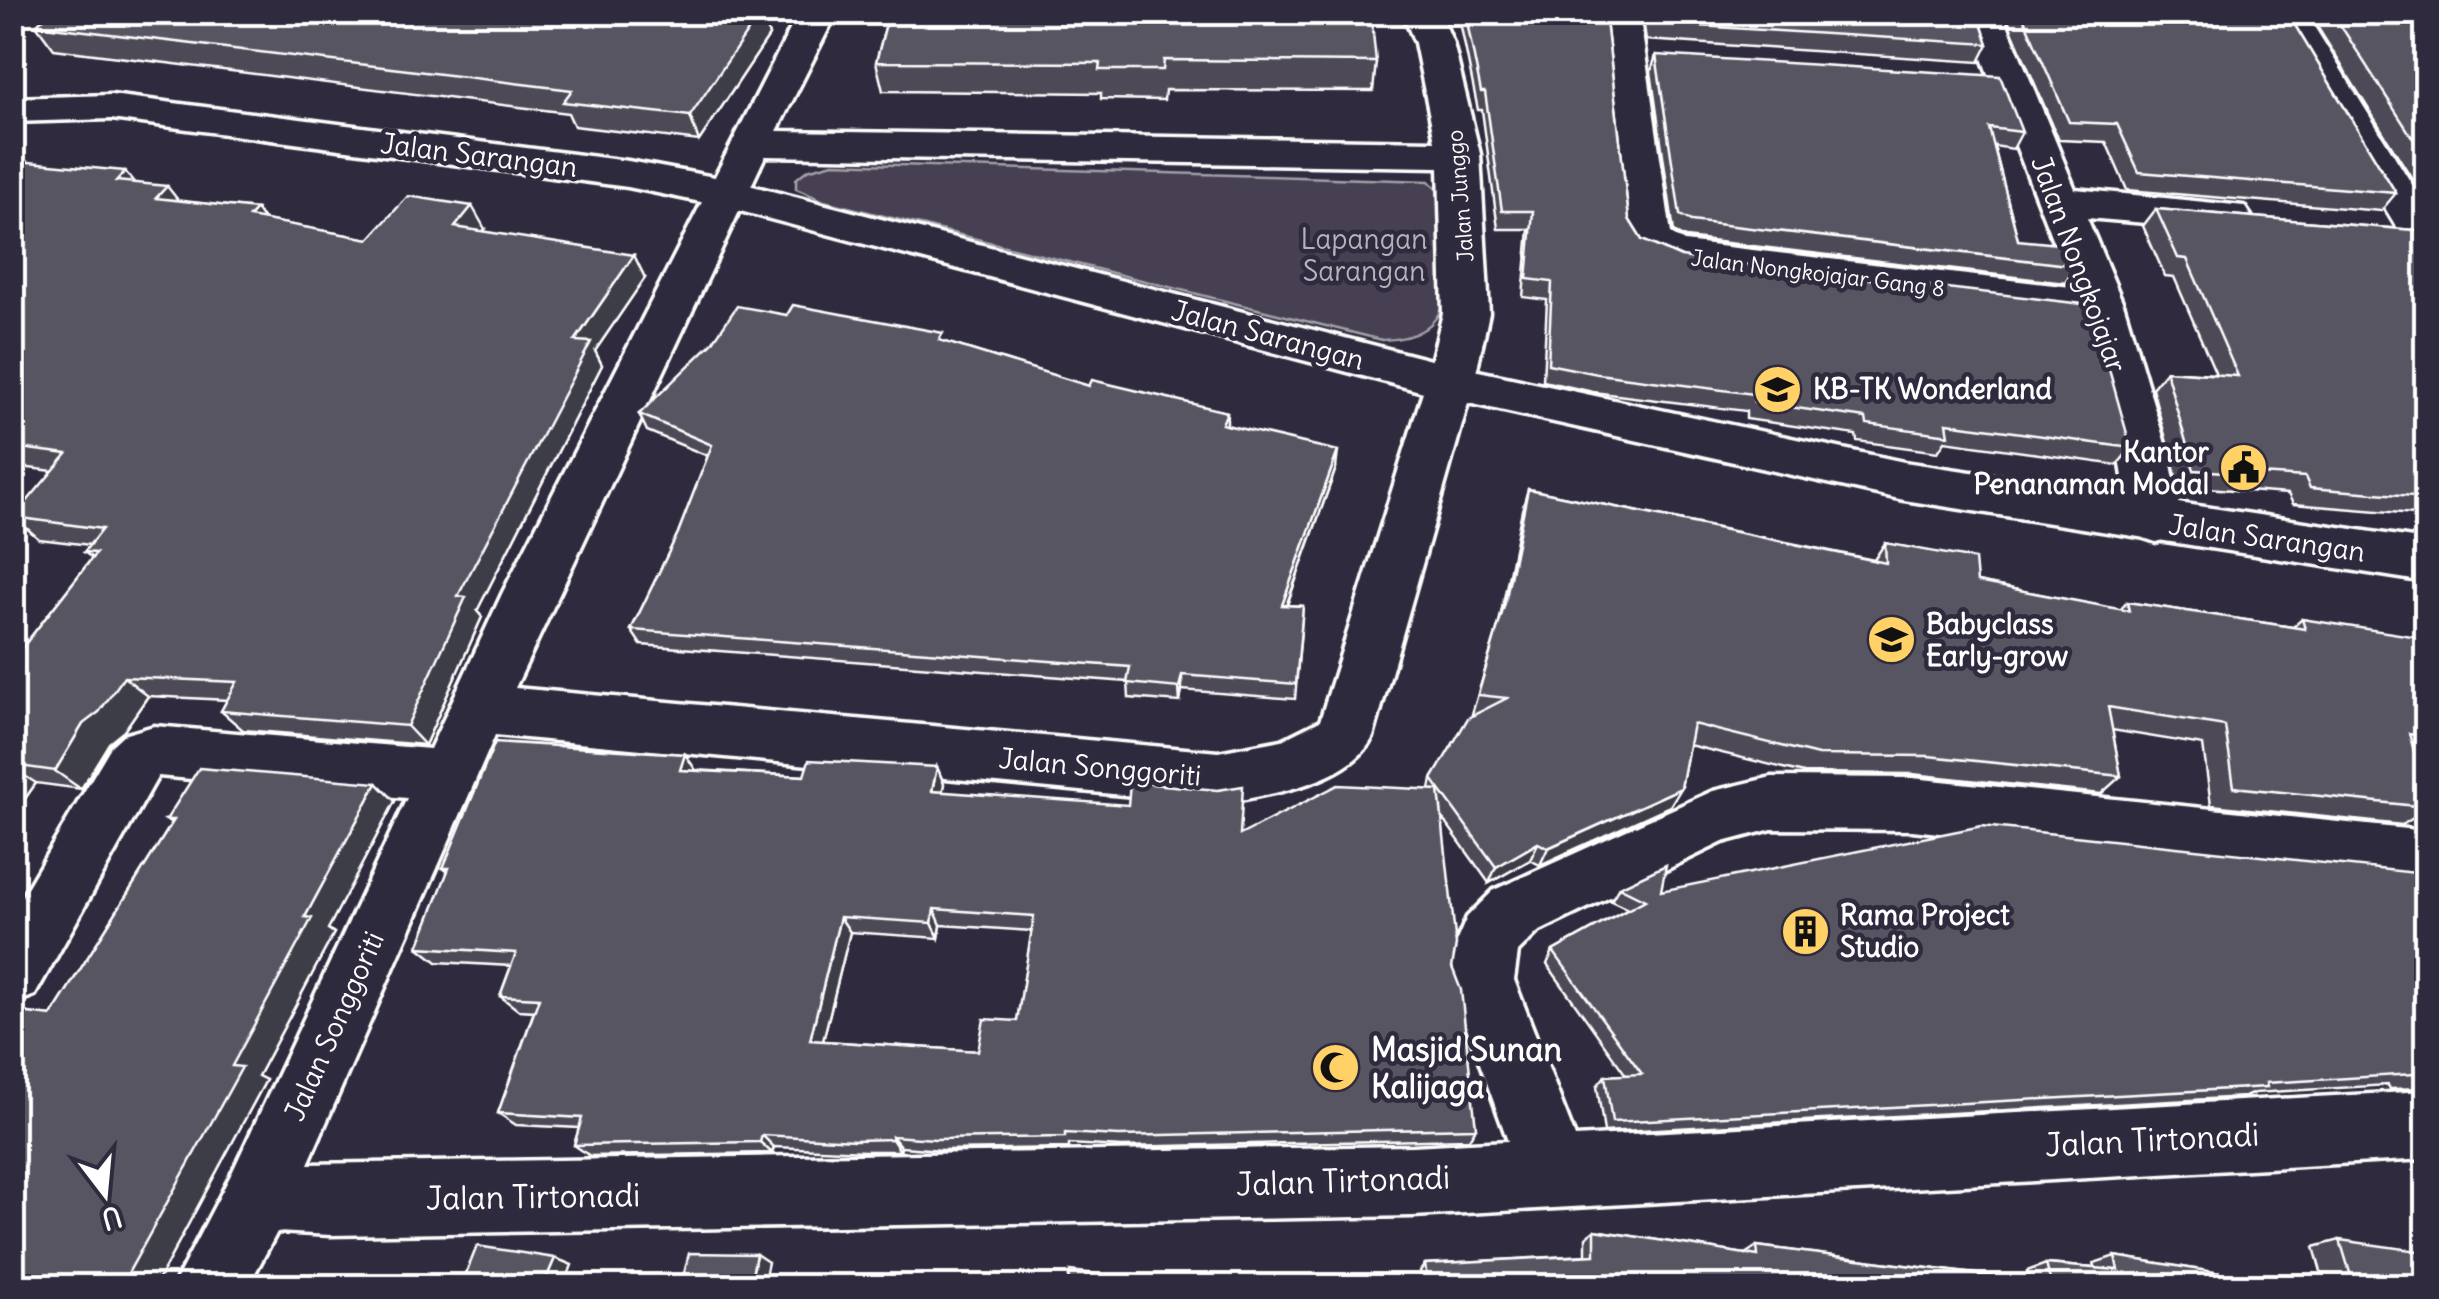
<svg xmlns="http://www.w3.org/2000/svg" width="2439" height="1299" font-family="Delius,sans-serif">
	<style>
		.green { fill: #464152; stroke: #a2a0a8; stroke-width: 2.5 }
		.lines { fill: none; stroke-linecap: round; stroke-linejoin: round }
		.street-casing { stroke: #fff; stroke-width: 7 }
		.secondary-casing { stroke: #fff; stroke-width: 7 }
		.street { fill: #2f2a3d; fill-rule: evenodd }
		.secondary { fill: #2f2a3d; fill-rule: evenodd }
		.wall { fill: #4d4956; stroke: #fff; stroke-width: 2.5; fill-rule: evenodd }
		.shaded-wall { fill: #3e3c46; stroke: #fff; stroke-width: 2.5 }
		.building { fill: #595564; stroke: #fff; stroke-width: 2.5; fill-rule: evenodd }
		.labels { text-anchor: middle; stroke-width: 9; stroke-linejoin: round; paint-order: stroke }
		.far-street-label { font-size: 22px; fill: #fff; stroke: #2f2a3d }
		.street-label { font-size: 28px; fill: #fff; stroke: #2f2a3d }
		.park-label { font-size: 28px; fill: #b5b3ba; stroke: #2f2a3d }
		.poi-label { font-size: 28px; font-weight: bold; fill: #fff; stroke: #2f2a3d; text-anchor: start }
		.near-poi-label { font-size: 32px; font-weight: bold; fill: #fff; stroke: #2f2a3d; text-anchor: start }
		.near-street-label { font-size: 32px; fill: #fff; stroke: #2f2a3d }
	</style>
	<rect width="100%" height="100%" fill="#2f2a3d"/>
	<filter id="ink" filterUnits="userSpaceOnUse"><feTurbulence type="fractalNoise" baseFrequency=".01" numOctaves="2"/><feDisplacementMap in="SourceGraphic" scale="20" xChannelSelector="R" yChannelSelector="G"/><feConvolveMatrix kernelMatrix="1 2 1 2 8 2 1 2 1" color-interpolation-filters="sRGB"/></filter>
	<g filter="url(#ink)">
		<path class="green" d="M833 163 1429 181 1437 190C1444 252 1474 338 1382 340L824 201 796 189V179L807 170Z"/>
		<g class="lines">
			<defs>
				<g id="street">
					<path d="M799 12H837L777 131 1435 141 1415 43 1402 12H1440L1453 43 1480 154 1489 313 1474 382 1373 737C1350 784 1265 795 1218 804L495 735 308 1164 1413 1146 1508 1141 1450 980 1458 938 1467 917 1494 890 1713 791 1772 777 1912 778 2426 831V887L1912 830 1772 829 1723 842 1538 932 1518 952 1514 980 1575 1137 2426 1091V1159L1413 1216 331 1235 277 1232 248 1286H173L233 1171 407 798 158 776 35 995 12 1004V913L112 745 123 735 154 726 430 749 503 592ZM765 156 1439 167 1443 313 1426 382 1320 721 1282 740 1218 752 515 688Z"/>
					<polygon points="1601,12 1639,12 1671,234 1684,242 2071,287 1964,12 2002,12 2075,189 2244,206 2251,216 2244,226 2229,230 2087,218 2124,306 2171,464 2182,522 2174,536 2156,542 2138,536 2130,522 2121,464 2082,319 1675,271 1640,256 1627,236"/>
					<polygon points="2267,12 2305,12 2426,207 2426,244 2405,241"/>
				</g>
				<polygon id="secondary" points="111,95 628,161 725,179 1450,365 1904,462 2426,540 2426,582 1904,500 1450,399 725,207 628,187 111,119 12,122 12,98"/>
			</defs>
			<use href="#street" class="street-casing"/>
			<use href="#secondary" class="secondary-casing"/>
			<use href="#street" class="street"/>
			<use href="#secondary" class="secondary"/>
		</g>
		<g class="wall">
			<polygon points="889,12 1376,62 1373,91 1165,90 1164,100 1101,99 1101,93 883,91 876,62"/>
			<polygon points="1458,12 1605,12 1629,219 1642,240 2131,448 2117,465 1945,441 1938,452 1857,441 1856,435 1746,419 1746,411 1593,392 1543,381 1547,300 1523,297 1529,229 1498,229 1482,110 1478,110"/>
			<polygon points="1642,12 1977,12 1988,44 1979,62 1646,40"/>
			<polygon points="2004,12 2287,12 2396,193 2381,211 2127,190 2106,142 2059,140"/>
			<polygon points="2308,12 2426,12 2426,201"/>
			<polygon points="765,22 769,36 699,141 574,126 568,113 54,49 36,25"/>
			<polygon points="1656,55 2022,132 2013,149 1994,146 2018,240 2076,266 2065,283 1685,238 1674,232 1651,72"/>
			<polygon points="12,165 134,183 178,201 256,209 264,220 369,239 485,229 483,231 645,278 595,351 602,365 477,611 482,617 425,745 243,730 221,711 227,700 148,696 124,731 109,743 81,789 36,783 12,817 12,661 92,558 84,552 90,545 39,539 14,517 53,471 12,466"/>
			<polygon points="2156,209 2426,231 2426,515 2293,504 2288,494 2179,486 2152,388 2166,371 2216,374 2174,277 2165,276 2143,226"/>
			<polygon points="787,315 945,342 1089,386 1227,412 1227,425 1336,468 1287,605 1303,606 1295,699 1182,690 1180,702 1129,698 1128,682 641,645 631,630 678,533 708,456 647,431 639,414"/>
			<path d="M1528 489 1874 560 1885 543 1977 582 2120 610 2127 602 2293 627 2302 619 2426 644V759L2416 757 2426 794V810L2402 825 2211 805 2203 745 2112 730 2121 776 2101 794 1912 774 1804 773 1689 745 1681 788 1670 806 1540 865 1530 860 1489 883 1442 817 1452 967 1476 1128 1469 1139 1122 1147 1069 1144V1148L943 1150 901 1147 900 1151H865L774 1147 772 1153 590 1156 574 1145 579 1128 516 1125 498 1113 534 1011 518 1010 500 996 511 966 437 962 418 947 448 872 443 868 695 770 804 776 937 767 944 784 942 792 1241 835 1430 789 1432 779 1474 714H1472L1499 623 1522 510ZM941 925 1032 931 1017 1021 978 1051 823 1041 850 932 939 938Z"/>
			<polygon points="395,801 328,929 334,933 258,1076 266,1080 155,1286 56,1286 12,1280 12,1011 51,1016 172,823 166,820"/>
			<polygon points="2426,874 2426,1088 2390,1089 2388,1085 2254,1093 2245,1097 1604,1132 1597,1086 1605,1076 1626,1075 1547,964 1553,951 1628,909 1611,901 1619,887 1661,891"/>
			<polygon points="1595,1230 1745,1254 1757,1246 2030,1281 2027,1271 2046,1264 2095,1268 2094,1263 2115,1256 2300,1286 1422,1286 1420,1271 1425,1264 1586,1255 1586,1237"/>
			<polygon points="2340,1240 2426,1286 2325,1286 2314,1247"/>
		</g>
		<g class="shaded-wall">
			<polygon points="750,12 771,12 765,22 769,36 699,141 690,116"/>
			<polygon points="125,171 143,194 116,181"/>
			<polygon points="167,186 185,209 156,198"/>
			<polygon points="472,206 485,229 468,250 455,227"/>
			<polygon points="256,209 272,232 249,217"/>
			<polygon points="634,255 645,278 595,351 602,365 477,611 482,617 425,745 407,726 458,596 575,341"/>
			<polygon points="1338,451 1336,468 1281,620 1282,605"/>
			<polygon points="1182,675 1182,690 1180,702 1179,688"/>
			<polygon points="124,677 148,696 124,731 109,743 81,789 55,771 83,724"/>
			<polygon points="685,754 697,772 680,770"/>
			<polygon points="937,767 944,784 939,809 932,791"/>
			<polygon points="12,768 36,783 12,817"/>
			<polygon points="377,783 395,801 328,929 334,933 258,1076 266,1080 155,1286 121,1286 305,917"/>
			<polygon points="1681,788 1670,806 1540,865 1548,848"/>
			<polygon points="1538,843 1530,860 1489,883 1496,867"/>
			<polygon points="934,909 941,925 939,938 932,923"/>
			<polygon points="840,917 850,932 820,1053 810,1040"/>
			<polygon points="762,1135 774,1147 772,1153 760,1142"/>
			<polygon points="892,1136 901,1147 900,1151 892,1139"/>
			<polygon points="756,1254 768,1262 763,1286 750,1286"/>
			<polygon points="555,1258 572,1265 564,1286 543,1286"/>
		</g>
		<g class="building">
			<polygon points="50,12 761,12 690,116 563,102 572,90 36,25"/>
			<polygon points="889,12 1371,12 1376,62 1164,60 1163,70 1099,70 1100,63 876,62"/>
			<polygon points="1465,12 1605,12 1629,219 1642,240 1681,257 2091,305 2131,448 1947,423 1949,435 1867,424 1866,418 1754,402 1754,394 1598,374 1548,364 1552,282 1527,279 1533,211 1502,211 1485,92 1481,92"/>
			<polygon points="1650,12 1977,12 1988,44 1651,23"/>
			<polygon points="2021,12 2287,12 2396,193 2139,172 2117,124 2069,122"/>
			<polygon points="2332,12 2426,12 2426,159"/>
			<polygon points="1656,55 2000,76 2022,132 1989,128 2018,240 2068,245 2076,266 1691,221 1680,215"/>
			<polygon points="18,161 125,171 116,181 167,186 156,198 256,209 249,217 369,239 408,196 472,206 455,227 634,255 575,341 591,342 458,596 466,597 407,726 221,711 237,682 124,677 99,712 83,724 55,771 12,765 12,661 96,553 84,552 102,529 14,517 67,454 12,447 12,165"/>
			<polygon points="2156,209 2426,231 2426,497 2310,488 2305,477 2194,470 2166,371 2238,376 2187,259 2178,258"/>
			<polygon points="793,305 943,333 939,340 1089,386 1092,380 1227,412 1222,424 1338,451 1282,605 1303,606 1296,684 1182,675 1179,688 1127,683 1130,667 631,630 678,533 712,445 639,414 712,343 737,306 787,315"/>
			<polygon points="1528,489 1886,563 1885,543 1975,559 1977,582 2129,611 2127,602 2305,629 2302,619 2425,638 2426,644 2426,736 2409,733 2426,794 2426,807 2234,787 2225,726 2108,707 2121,776 1928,756 1818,755 1693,724 1681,788 1548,848 1538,843 1496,867 1432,779 1468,718 1507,698 1478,695 1505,603"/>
			<path d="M495 742 685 754 680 770 804 776 809 760 937 767 932 791 1128 805 1130 782 1218 790 1243 786 1240 835 1338 785 1439 790 1456 945 1452 967 1461 990 1476 1128 1119 1136 1065 1133V1137L935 1139 892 1136V1139L855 1140 762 1135 760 1142 574 1145 582 1118 498 1113 539 998 500 996 516 953 418 947 449 868H443ZM934 909 1034 916 1017 1021 984 1019 978 1051 810 1040 840 917 932 923Z"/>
			<polygon points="199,768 377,783 305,917 312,918 232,1066 242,1067 121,1286 75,1286 12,1277 12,1011 51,1016 174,820 166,820"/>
			<polygon points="1982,826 2426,874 2426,1078 2416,1079 2414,1074 2266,1083 2267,1087 1612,1122 1605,1076 1642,1074 1553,951 1645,900 1619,887 1666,865 1661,891"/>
			<polygon points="1595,1230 1758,1256 1757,1246 2051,1284 2046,1264 2118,1270 2115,1256 2300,1286 1428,1286 1425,1264 1595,1255"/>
			<polygon points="2340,1240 2426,1252 2426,1286 2354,1286"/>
			<polygon points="477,1246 555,1258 543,1286 461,1286"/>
			<polygon points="689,1253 756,1254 750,1286 681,1286"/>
			<polygon points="1070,1271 1137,1279 1136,1286 1067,1286"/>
		</g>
	</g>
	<defs>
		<symbol id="school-disc" viewBox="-11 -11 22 22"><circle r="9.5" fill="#ffd166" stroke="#2f2a3d"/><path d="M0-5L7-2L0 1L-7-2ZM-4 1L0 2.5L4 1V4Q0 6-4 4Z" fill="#111"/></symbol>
		<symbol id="civic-disc" viewBox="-11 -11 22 22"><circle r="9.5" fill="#ffd166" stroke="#2f2a3d"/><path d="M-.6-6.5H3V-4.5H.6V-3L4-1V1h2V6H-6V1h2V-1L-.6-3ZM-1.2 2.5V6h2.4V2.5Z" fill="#111"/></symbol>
		<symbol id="building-disc" viewBox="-11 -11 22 22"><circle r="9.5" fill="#ffd166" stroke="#2f2a3d"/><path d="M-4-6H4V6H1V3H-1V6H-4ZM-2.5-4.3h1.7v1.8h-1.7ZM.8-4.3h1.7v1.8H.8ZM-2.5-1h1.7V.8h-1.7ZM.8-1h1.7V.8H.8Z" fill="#111"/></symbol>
		<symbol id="mosque-disc" viewBox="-11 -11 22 22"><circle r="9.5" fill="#ffd166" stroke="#2f2a3d"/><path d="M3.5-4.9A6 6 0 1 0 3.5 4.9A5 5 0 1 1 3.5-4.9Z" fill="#111"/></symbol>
	</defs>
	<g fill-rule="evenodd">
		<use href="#school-disc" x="1750" y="362" width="55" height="55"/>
		<use href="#civic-disc" x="2216" y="440" width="55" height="55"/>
		<use href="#school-disc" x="1864" y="612" width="55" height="55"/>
		<use href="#building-disc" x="1778" y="904" width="55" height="55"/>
		<use href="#mosque-disc" x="1308" y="1040" width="55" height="55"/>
	</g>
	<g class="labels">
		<g class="far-street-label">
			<text transform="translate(1460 196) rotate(-95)" y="8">Jalan Junggo</text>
			<text transform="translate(1818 273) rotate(7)" y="8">Jalan Nongkojajar Gang 8</text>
		</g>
		<g class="street-label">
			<text transform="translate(479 155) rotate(7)" y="10">Jalan Sarangan</text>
			<text transform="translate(2079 264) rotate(70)" y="10">Jalan Nongkojajar</text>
			<text transform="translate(1268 335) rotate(15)" y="10">Jalan Sarangan</text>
			<text transform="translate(2267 538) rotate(8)" y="10">Jalan Sarangan</text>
			<text transform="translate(1100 767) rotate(5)" y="10">Jalan Songgoriti</text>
			<text transform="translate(334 1026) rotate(-66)" y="10">Jalan Songgoriti</text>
		</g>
		<g class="park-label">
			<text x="1364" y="249">Lapangan<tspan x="1364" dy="32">Sarangan</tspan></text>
		</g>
		<g class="poi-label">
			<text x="1813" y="399">KB-TK Wonderland</text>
			<text x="2209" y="462" text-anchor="end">Kantor<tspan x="2209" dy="32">Penanaman Modal</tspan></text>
			<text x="1926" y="634">Babyclass<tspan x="1926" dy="32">Early-grow</tspan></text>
			<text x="1840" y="925">Rama Project<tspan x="1840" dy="32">Studio</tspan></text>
		</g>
		<g class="near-poi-label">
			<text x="1371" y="1061">Masjid Sunan<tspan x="1371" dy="37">Kalijaga</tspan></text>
		</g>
		<g class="near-street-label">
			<text transform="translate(2152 1140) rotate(-3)" y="11">Jalan Tirtonadi</text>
			<text transform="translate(1343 1181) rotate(-2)" y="11">Jalan Tirtonadi</text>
			<text transform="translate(533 1197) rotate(-1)" y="11">Jalan Tirtonadi</text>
		</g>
	</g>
	<rect width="2439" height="1299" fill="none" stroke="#2f2a3d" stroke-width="50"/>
	<rect x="25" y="25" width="2389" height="1249" fill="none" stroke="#fff" stroke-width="4" filter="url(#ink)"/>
	<g transform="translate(105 1194) rotate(164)" stroke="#2f2a3d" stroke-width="8" paint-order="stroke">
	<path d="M0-8L18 38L0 25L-18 38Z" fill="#ffffff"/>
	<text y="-15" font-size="28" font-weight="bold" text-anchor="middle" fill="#ffffff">U</text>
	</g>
</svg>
